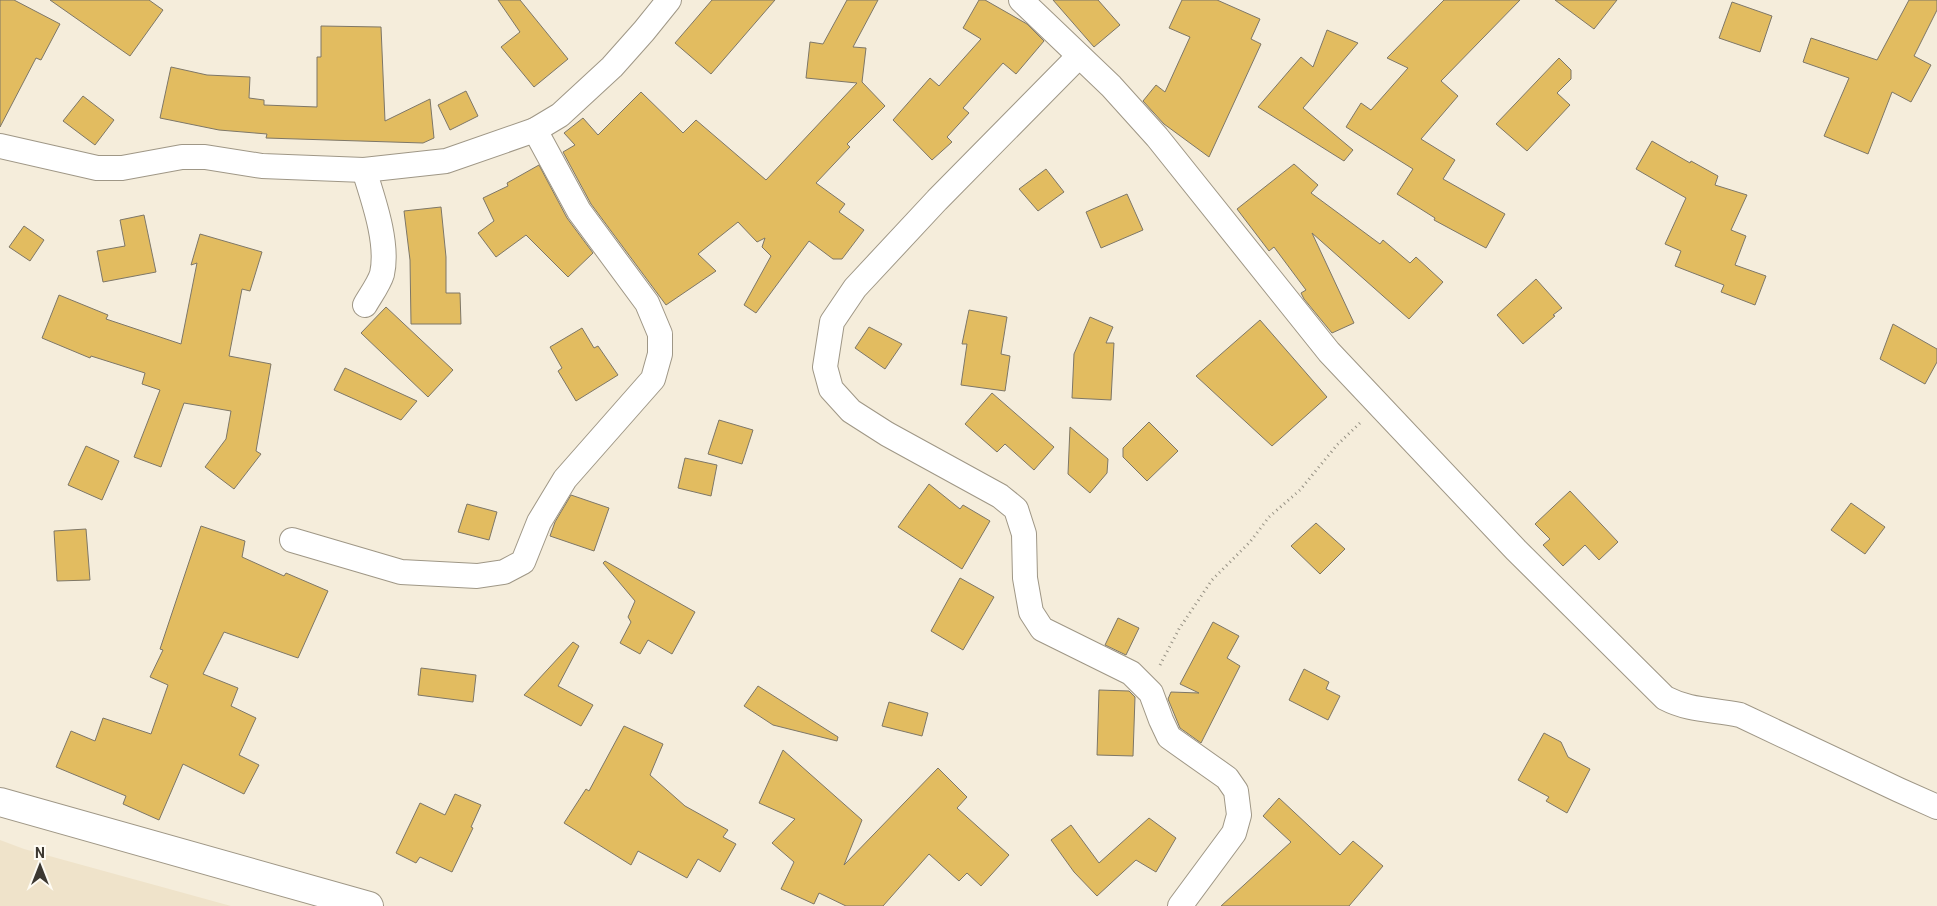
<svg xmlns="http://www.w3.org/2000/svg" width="1937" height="906" font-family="Roboto,sans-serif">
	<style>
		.built { fill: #efe3ca }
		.building { fill: #e2bc60; stroke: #7e7767 }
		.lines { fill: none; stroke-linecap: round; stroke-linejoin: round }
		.minor-casing { stroke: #9f9786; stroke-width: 26 }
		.tertiary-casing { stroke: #9f9786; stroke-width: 30 }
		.path { stroke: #959083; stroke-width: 3; stroke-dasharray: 1 4; stroke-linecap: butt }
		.minor { stroke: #fff; stroke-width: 24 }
		.tertiary { stroke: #fff; stroke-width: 28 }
	</style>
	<rect width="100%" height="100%" fill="#f5eddb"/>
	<polygon class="built" points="0,840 24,849 231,906 0,906"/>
	<g class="building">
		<polygon points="0,0 14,0 60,24 41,60 36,58 0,127"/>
		<polygon points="50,0 149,0 163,10 130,56"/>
		<polygon points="498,0 520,0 568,59 534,87 501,47 520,32"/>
		<polygon points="712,0 775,0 711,74 675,43"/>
		<polygon points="847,0 878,0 853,47 866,48 862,82 885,106 847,144 850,147 816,183 845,204 839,212 864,230 842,259 833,259 809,241 756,313 744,305 771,256 762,247 765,238 757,242 738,222 698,254 716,271 666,305 591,204 563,152 575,145 564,133 583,118 598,135 641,92 683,133 696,120 766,180 857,83 806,78 810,42 823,44"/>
		<polygon points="979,0 985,0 1027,24 1044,41 1016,74 1003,63 963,108 969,113 947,137 952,142 932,160 893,120 930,78 939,86 981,39 963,28"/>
		<polygon points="1053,0 1098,0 1120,25 1094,47"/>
		<polygon points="1182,0 1217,0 1260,19 1251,39 1261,44 1209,157 1164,124 1143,101 1156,85 1165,92 1190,37 1169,28"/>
		<polygon points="1444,0 1520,0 1441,81 1458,96 1421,139 1455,160 1443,179 1505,214 1486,248 1434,220 1435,218 1397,194 1413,169 1346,127 1361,103 1371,110 1408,68 1387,58"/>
		<polygon points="1555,0 1617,0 1594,29"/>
		<polygon points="1909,0 1937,0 1937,10 1914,56 1931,65 1911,102 1892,92 1868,154 1824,136 1849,78 1803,62 1811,38 1877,60"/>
		<polygon points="1732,2 1772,16 1760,52 1719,38"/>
		<polygon points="321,26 381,27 385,121 430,99 434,138 423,143 266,138 267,134 219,130 160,118 171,67 207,75 250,77 249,98 264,100 264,105 317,107 317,57 321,57"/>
		<polygon points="1327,30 1358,43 1303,108 1353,150 1344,161 1258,107 1301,57 1313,67"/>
		<polygon points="1559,58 1571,70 1571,79 1557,93 1570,105 1527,151 1496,124"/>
		<polygon points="466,91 478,116 450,130 438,105"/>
		<polygon points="83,96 114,120 95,145 63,121"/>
		<polygon points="1652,141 1690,163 1691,161 1718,176 1715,185 1747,195 1731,230 1746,236 1735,265 1766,276 1755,305 1721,292 1724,285 1675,266 1681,251 1665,244 1686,198 1636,169"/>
		<polygon points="1294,164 1318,185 1311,193 1380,244 1383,240 1410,263 1416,257 1443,282 1409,319 1312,233 1354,323 1332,333 1304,299 1301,293 1306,290 1274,247 1269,251 1237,209"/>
		<polygon points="539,165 567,218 593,253 568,277 526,235 496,257 478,233 494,221 483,198 508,186 507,183"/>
		<polygon points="1046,169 1064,192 1038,211 1019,189"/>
		<polygon points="1127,194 1143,230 1101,248 1086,212"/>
		<polygon points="441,207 446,257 446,293 460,293 461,324 411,324 410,260 404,211"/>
		<polygon points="144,215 156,272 103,282 97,251 125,246 120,220"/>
		<polygon points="24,226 44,240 30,261 9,247"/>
		<polygon points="200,234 262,252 250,291 242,289 229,356 271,364 256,451 261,454 234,489 205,467 226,439 231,411 184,403 161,467 134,457 160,390 142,384 145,373 91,356 90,358 42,338 59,295 108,315 106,319 181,344 197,263 191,265"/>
		<polygon points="1536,279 1562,308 1553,315 1555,316 1523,344 1497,315"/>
		<polygon points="386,307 453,370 428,397 361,333"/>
		<polygon points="969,310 1007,317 1001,354 1010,356 1005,391 961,385 967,344 962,344"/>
		<polygon points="1090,317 1113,327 1106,343 1114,343 1111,400 1072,398 1074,354"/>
		<polygon points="1260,320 1327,397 1272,446 1196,376"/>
		<polygon points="1893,324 1937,349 1937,362 1925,384 1880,359"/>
		<polygon points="869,327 902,344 885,369 855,348"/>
		<polygon points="582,328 594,348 598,346 618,375 576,401 558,371 562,368 550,347"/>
		<polygon points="345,368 417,401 401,420 334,390"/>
		<polygon points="992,393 1054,447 1034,470 1005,444 997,452 965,424"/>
		<polygon points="719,420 753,430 742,464 708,454"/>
		<polygon points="1149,422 1178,451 1147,481 1123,457 1123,448"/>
		<polygon points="1070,427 1108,459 1107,473 1090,493 1068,474"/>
		<polygon points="86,446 119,461 102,500 68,485"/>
		<polygon points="685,458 717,465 711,496 678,488"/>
		<polygon points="929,484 960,509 963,505 990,521 962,569 898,527"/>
		<polygon points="1570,491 1618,542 1599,560 1585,545 1563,566 1543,545 1550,539 1535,524"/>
		<polygon points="571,495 609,508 594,551 550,536 555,522"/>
		<polygon points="1851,503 1885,527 1865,554 1831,530"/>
		<polygon points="467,504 497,512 489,540 458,532"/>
		<polygon points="1316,523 1345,549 1320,574 1291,546"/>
		<polygon points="201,526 245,541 242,557 284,576 286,573 328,591 298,658 224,632 203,674 238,688 231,706 256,718 239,755 259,765 244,794 183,764 159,820 123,804 126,796 56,767 71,731 95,741 103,718 151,734 168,685 150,677 163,650 160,649"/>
		<polygon points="86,529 90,580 57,581 54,531"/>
		<polygon points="605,561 695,612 672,654 648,640 640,654 620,643 631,622 628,617 635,601 603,563"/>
		<polygon points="960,578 994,597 963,650 931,631"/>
		<polygon points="1118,618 1139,628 1126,655 1105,645"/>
		<polygon points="1213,622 1239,636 1227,658 1240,666 1201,743 1180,728 1168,699 1171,692 1199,693 1180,684"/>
		<polygon points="573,642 579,646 558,686 593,705 581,726 524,695"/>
		<polygon points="421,668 476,675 473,702 418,695"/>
		<polygon points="1304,669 1329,682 1326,689 1340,696 1328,720 1289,700"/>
		<polygon points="758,686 838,737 837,741 773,725 744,706"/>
		<polygon points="1099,690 1129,691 1135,697 1133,756 1097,755"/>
		<polygon points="889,702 928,713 922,736 882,726"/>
		<polygon points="624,726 663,744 650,775 685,806 728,830 723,837 736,844 720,872 698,859 687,878 638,851 631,865 564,823 586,789 589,791"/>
		<polygon points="1544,733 1561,742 1568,757 1590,769 1567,813 1546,801 1549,797 1518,780"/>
		<polygon points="783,750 862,820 844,865 938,768 967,797 957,808 1009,855 981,886 967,873 959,881 929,854 883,906 846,906 819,893 814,904 781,889 794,862 772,843 795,819 759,803"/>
		<polygon points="455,794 481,805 471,827 473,828 452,872 420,857 416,863 396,853 420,803 445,815"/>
		<polygon points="1279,798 1340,855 1353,841 1383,866 1349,906 1221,906 1291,842 1263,816"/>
		<polygon points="1149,818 1176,838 1156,872 1136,860 1097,896 1074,872 1051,840 1071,825 1099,863"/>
	</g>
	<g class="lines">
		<defs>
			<g id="minor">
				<path d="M1021 0 1111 86 1157 137 1329 352 1516 550 1665 698C1690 711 1713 709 1740 715L1899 790 1937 807"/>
				<polyline points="1079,56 937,200 855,288 832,322 825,367 831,389 851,411 887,434 1000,496 1016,509 1024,534 1025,578 1031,612 1042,629 1131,673 1151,693 1161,720 1169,737 1227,778 1236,791 1239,815 1234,833 1180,906"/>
				<polyline points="0,146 97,168 122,168 182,157 205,157 262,166 364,170 446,161 535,130 560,115 612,67 644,31 669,0"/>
				<path d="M364 170C373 199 389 243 382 274 379 284 370 296 365 305"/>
				<polyline points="292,540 401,572 477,576 504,572 523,562 539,522 565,479 653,379 660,354 660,334 647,303 579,211 535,130"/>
			</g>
			<polyline id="tertiary" points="0,802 369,906"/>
		</defs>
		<use href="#minor" class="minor-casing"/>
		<use href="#tertiary" class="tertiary-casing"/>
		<polyline class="path" points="1160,665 1179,629 1212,580 1250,542 1269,517 1300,490 1337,445 1360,423"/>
		<use href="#minor" class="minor"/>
		<use href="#tertiary" class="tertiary"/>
	</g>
	<g transform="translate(40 866)" stroke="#fefbf3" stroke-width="4" paint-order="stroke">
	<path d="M0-4L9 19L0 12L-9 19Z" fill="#3c3831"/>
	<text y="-8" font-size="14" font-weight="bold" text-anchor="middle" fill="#3c3831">N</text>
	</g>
</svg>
